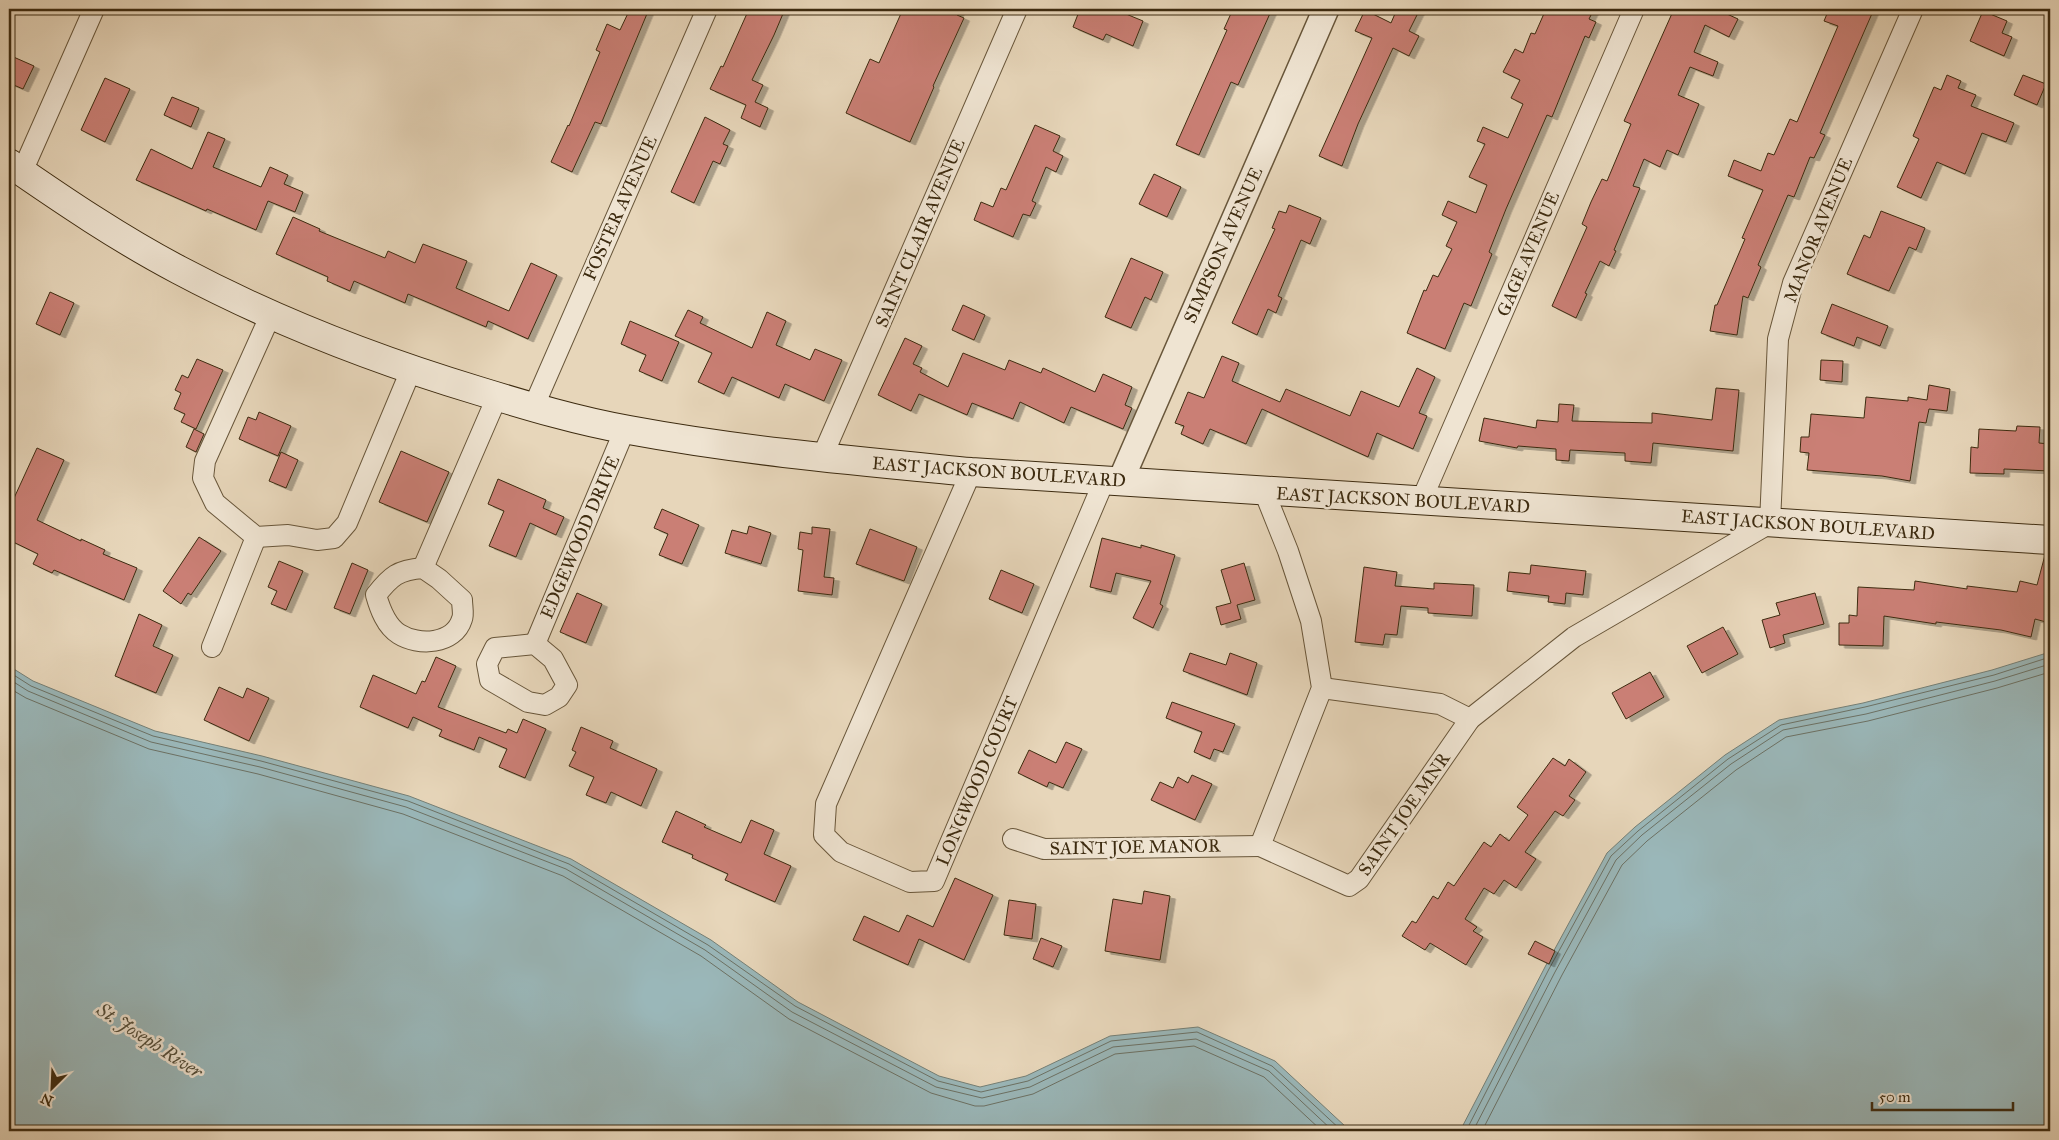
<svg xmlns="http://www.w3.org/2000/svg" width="2059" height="1140" font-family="'IM FELL Great Primer',serif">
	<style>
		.water { fill: #9ab7b9; stroke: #757f75 }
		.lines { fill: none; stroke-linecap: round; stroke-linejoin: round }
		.shore { stroke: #6c7164; stroke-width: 1 }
		.building { fill: #ca7f75; stroke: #3d2b10; filter: url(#shadow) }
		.minor-casing { stroke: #68563a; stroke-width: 22 }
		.tertiary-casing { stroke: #68563a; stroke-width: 28 }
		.secondary-casing { stroke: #3d2b10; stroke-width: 30 }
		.minor { stroke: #efe4d2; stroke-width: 20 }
		.tertiary { stroke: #efe4d2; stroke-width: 25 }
		.secondary { stroke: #efe4d2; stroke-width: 28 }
		.labels { text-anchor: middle; stroke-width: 5; stroke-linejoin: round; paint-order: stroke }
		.street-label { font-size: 18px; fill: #3d2b10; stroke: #efe4d2 }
		.water-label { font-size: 19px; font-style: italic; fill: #544e3a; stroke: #efe4d2 }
	</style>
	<defs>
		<filter id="shadow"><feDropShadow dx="5.5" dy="3" stdDeviation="0" flood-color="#0004"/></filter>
	</defs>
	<rect width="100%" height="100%" fill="#e7d6ba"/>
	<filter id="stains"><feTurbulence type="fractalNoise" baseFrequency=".004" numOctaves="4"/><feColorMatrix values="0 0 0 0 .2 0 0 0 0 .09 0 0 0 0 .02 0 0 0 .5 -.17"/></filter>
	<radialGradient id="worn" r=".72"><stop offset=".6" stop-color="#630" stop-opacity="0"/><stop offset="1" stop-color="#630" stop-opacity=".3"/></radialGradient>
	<g class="water">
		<polygon points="2050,652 2050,1131 1460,1131 1545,967 1607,853 1635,827 1725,755 1779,720 1863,703 1992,670"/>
		<polygon points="9,666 33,681 155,731 262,756 409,796 571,859 711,940 798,1002 939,1076 980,1087 1026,1076 1110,1036 1198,1027 1275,1061 1346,1127 1347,1131 9,1131"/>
	</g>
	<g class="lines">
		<g class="shore">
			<polyline points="9,672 31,686 153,736 261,761 408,801 569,864 708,945 795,1006 938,1081 981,1092 1028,1081 1111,1041 1197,1032 1272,1066 1342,1131"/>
			<polyline points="9,679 28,691 151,742 260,767 406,807 566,869 705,950 792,1012 936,1087 982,1098 1030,1087 1113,1047 1196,1039 1269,1071 1333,1131"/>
			<polyline points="9,688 26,698 149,749 258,774 403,814 563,876 701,956 789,1019 931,1093 975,1106 984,1106 1033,1094 1115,1054 1194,1046 1264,1077 1322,1131"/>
			<polyline points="1466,1131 1549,969 1611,856 1638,831 1728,759 1781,725 1865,707 1994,675 2050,657"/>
			<polyline points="1473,1131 1555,972 1616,860 1642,835 1731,764 1783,730 1866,714 1995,681 2050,664"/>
			<polyline points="1482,1131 1562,975 1622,865 1647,841 1736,770 1786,737 1868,721 1997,688 2050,672"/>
		</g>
	</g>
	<g class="building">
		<polygon points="630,9 649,9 601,124 595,122 572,172 551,162 568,125 569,126 600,52 596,50 607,24 620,30"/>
		<polygon points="749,9 785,9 774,35 752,80 763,85 755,102 768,108 760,127 741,118 746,105 710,89 721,66 723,67"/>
		<polygon points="903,9 960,9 957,15 964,18 933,86 934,87 910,142 846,113 870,59 879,63"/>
		<polygon points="1080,9 1114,9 1143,21 1133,46 1106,34 1103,40 1073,27"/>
		<polygon points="1233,9 1272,9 1238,85 1231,82 1199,155 1176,145 1227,30 1224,29"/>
		<polygon points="1397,9 1420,9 1409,31 1419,36 1409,56 1393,48 1358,124 1342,166 1319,156 1372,38 1355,31 1365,10 1391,23"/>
		<polygon points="1546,9 1594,9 1589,19 1596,22 1589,38 1585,36 1552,117 1547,115 1506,209 1489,252 1492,254 1471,306 1464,303 1445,349 1407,333 1424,290 1426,291 1433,275 1438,277 1452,249 1446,246 1457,222 1442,215 1448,201 1476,213 1487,185 1469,177 1485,144 1477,141 1483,127 1508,138 1523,104 1511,98 1520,80 1503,72 1515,49 1523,53 1531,33 1535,34"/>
		<polygon points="1674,9 1716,9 1738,19 1729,37 1705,25 1694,52 1718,62 1713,76 1690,67 1678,95 1699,104 1678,155 1667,150 1660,167 1644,159 1633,186 1640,188 1614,250 1616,251 1609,266 1600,261 1585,293 1587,294 1576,318 1552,306 1587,227 1582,224 1591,202 1602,179 1607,181 1631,124 1624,121"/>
		<polygon points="1829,9 1874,9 1820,133 1825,135 1814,158 1810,157 1794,197 1788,195 1758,265 1761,267 1748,298 1743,296 1737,335 1710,331 1715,305 1717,305 1745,239 1742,238 1763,190 1728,176 1734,160 1761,171 1768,153 1774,155 1790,119 1797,122 1838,26 1824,21"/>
		<polygon points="1983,11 2007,21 2002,33 2012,37 2004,56 1970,41"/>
		<polygon points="9,55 34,66 23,89 9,83"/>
		<polygon points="1947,75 1961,81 1958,88 1976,95 1971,106 2014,123 2006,142 1982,133 1965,174 1937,162 1921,198 1897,187 1919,139 1913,136 1934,87 1941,90"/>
		<polygon points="2023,75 2046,84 2037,105 2014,95"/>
		<polygon points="105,78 130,89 105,142 81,130"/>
		<polygon points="172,97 199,108 191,127 164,115"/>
		<polygon points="705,117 730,130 723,144 728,146 720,164 713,161 694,203 671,192"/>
		<polygon points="1035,125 1060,136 1053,151 1063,156 1056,172 1046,167 1032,201 1036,203 1030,216 1023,214 1013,237 974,220 981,202 993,207 1001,188 1006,190"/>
		<polygon points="208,132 225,139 213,167 261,187 270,167 288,175 284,184 303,192 295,212 268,201 256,230 207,209 206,211 136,180 151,149 192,169"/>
		<polygon points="1154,174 1181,187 1167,217 1139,204"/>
		<polygon points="1289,205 1321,218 1310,244 1301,240 1278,296 1282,298 1276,313 1268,309 1257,335 1232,323 1275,229 1272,228 1279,211 1286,213"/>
		<polygon points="1881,211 1925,228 1916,250 1909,247 1889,291 1847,274 1864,235 1870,238"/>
		<polygon points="293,217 320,229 319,231 385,258 388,251 415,263 423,244 467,261 456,288 509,311 531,263 557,275 528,339 488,321 486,327 408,294 405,303 354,281 350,291 327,281 328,277 276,254"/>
		<polygon points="1131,258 1163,272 1151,300 1145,297 1131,328 1105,317"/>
		<polygon points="50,292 74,303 60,335 36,324"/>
		<polygon points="1832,304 1888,326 1880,346 1857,337 1854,346 1821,333"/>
		<polygon points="963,305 985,315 974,340 952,330"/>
		<polygon points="688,310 703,317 700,323 752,348 767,312 786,321 776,345 810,360 815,349 842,360 824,401 785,384 779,398 732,377 724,394 698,382 712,353 675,336"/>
		<polygon points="630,321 679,342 662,381 639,371 646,355 621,344"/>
		<polygon points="905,338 922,346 913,364 922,368 920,372 948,387 963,353 1005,370 1009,360 1041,373 1043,368 1095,392 1103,374 1132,387 1125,405 1132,408 1123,429 1071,407 1064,423 1020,402 1013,419 972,403 967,415 919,394 911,411 878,395"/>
		<polygon points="1222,356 1239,363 1232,381 1280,402 1286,389 1350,416 1361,391 1399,407 1417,368 1435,377 1419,413 1427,416 1413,449 1377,433 1368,457 1262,409 1246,444 1210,429 1203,444 1181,434 1184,426 1175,423 1188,392 1204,398"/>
		<polygon points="197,359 223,370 196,429 181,422 185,414 174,409 181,393 175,390 182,375 188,378"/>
		<polygon points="1821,360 1843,361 1842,382 1820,380"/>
		<polygon points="1929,385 1950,389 1947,411 1929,409 1926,423 1919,422 1910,481 1882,476 1807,470 1809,453 1800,452 1801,437 1809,437 1811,414 1864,418 1866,397 1908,401 1908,397 1927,400"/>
		<polygon points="1716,388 1739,390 1733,451 1653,443 1651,463 1625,461 1625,453 1570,450 1569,461 1556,460 1556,449 1518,446 1517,448 1479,441 1484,418 1536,428 1537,420 1558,422 1559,404 1574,405 1572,421 1652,423 1652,413 1712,420"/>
		<polygon points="259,412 291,426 278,456 239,439 248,417 256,420"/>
		<polygon points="2017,426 2040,427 2039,443 2050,444 2050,471 2004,469 2004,474 1970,473 1971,447 1978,448 1979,429 2016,431"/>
		<polygon points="194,429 204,434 196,452 186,447"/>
		<polygon points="37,448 64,460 37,520 81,541 81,539 105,550 103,554 137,568 124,600 54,570 52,573 33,564 38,554 9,540 9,509"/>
		<polygon points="401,451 449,472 427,522 379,502"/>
		<polygon points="281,452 298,460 286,488 269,481"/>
		<polygon points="498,479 546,500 543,508 564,517 556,535 530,523 516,557 489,546 504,511 488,504"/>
		<polygon points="662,509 699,525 682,564 659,555 668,534 654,528"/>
		<polygon points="749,526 771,533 761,564 725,553 732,530 747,534"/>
		<polygon points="812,527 830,529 824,577 834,578 832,595 798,591 803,550 798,549 800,532 812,534"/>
		<polygon points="870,529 917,547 904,581 856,564"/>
		<polygon points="199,537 221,551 191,595 188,593 181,604 163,591"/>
		<polygon points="1102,538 1141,548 1141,545 1175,555 1160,604 1163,606 1153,628 1133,618 1151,581 1116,573 1111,592 1090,587"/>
		<polygon points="2045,555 2050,556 2050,605 2046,622 2035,619 2031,637 2001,630 1936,622 1936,624 1884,616 1883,646 1839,645 1839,623 1849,623 1849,615 1857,616 1858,587 1914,590 1915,581 1967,589 1967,586 2017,592 2020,581 2037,585"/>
		<polygon points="279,561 303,571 286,610 271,604 277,591 268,587"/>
		<polygon points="352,563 368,570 350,614 334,608"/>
		<polygon points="1244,563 1255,600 1237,605 1241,619 1221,625 1216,607 1231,603 1221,570"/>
		<polygon points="1531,565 1586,571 1583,595 1566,593 1565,604 1548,602 1549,596 1507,591 1509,572 1530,574"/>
		<polygon points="1364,567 1397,572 1395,586 1434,589 1434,583 1474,585 1472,616 1428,613 1428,608 1401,606 1397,635 1385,634 1383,645 1355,642"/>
		<polygon points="1001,570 1034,584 1022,613 989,599"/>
		<polygon points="577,593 602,604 586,643 560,632"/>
		<polygon points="1815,593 1824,624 1783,635 1785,643 1770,648 1762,620 1780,615 1776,603"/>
		<polygon points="139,614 162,625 153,646 173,655 156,693 115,676"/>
		<polygon points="1723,627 1738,654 1702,673 1687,646"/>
		<polygon points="1190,653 1226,665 1230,653 1257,663 1247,695 1183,671"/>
		<polygon points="436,657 456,666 438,707 506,733 508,729 517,733 523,719 546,729 525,778 499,767 507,749 479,737 474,750 439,736 442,730 413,717 408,728 360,707 373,675 416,694 422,681 425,682"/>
		<polygon points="1650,672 1664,697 1626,719 1612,693"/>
		<polygon points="219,687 243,698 247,688 269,698 249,741 204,720"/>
		<polygon points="1172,702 1235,724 1223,752 1214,749 1210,759 1194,752 1202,732 1166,718"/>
		<polygon points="581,727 613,741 610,748 657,769 641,806 611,792 606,803 586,795 594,777 569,766 576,752 572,750"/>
		<polygon points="1066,742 1082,749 1063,788 1049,782 1047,787 1018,773 1029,750 1056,763"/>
		<polygon points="1553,758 1565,766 1569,759 1586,772 1569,796 1575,800 1563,816 1555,811 1525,852 1536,859 1516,888 1504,880 1494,894 1484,888 1465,919 1477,927 1473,931 1483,937 1466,965 1430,943 1425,950 1402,936 1412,921 1416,923 1433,896 1438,899 1448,882 1454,886 1484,842 1491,847 1500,834 1509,841 1528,815 1517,807"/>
		<polygon points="1192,775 1212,784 1195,820 1151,800 1160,782 1173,788 1178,777 1188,783"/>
		<polygon points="676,811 706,825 704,827 741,843 751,820 774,830 764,854 791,866 775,902 725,880 728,874 692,858 693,855 662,842"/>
		<polygon points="955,878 993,895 964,960 919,939 908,965 853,940 864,916 899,932 907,915 933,927"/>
		<polygon points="1144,891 1170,896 1160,960 1105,951 1113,899 1142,904"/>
		<polygon points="1009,900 1036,904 1032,939 1004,935"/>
		<polygon points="1041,938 1062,946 1053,967 1033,959"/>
		<polygon points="1535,941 1555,951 1549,964 1528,954"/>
	</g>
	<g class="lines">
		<defs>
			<g id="minor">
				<polyline points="22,172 94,9"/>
				<polyline points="271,314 205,461 203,478 215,503 256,537 288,535 317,540 334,538 347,523 411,370"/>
				<polyline points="533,408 707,9"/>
				<polyline points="822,457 1017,9"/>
				<polyline points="971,472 826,804 824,835 841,852 910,882 934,881 1104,481"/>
				<polyline points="1264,491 1288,551 1311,621 1322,688 1260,846 1349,886 1359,879 1470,719 1574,637 1770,523 1778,339 1793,283 1913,9"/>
				<polyline points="1422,499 1634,9"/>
				<path d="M423 568 439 579 462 600C462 606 464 614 462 619 454 645 418 646 399 634 386 626 380 609 376 595 391 576 398 570 423 568Z"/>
				<polyline points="423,568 497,397"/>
				<polyline points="535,644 625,429"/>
				<polygon points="535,644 553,659 567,685 559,697 545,705 528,702 490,680 487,664 495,648"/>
				<polyline points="212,647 256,537"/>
				<polyline points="1322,688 1440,704 1470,719"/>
				<polyline points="1013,839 1044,849 1260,846"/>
			</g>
			<polyline id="tertiary" points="1120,482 1326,9"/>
			<path id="secondary" d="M9 163C64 201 120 239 179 270 275 321 376 360 479 391 528 406 578 421 629 430 742 451 857 461 971 472L2050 540"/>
		</defs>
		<use href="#minor" class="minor-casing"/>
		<use href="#tertiary" class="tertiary-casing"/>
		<use href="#secondary" class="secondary-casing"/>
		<use href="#minor" class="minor"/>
		<use href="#tertiary" class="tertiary"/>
		<use href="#secondary" class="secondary"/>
	</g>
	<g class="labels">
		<g class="street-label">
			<text transform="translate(620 208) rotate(-66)" y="6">FOSTER AVENUE</text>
			<text transform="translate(1818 230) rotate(-68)" y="6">MANOR AVENUE</text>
			<text transform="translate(920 233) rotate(-67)" y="6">SAINT CLAIR AVENUE</text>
			<text transform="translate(1223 245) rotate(-66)" y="6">SIMPSON AVENUE</text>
			<text transform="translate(1528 254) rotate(-67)" y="6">GAGE AVENUE</text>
			<text transform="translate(999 472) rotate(4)" y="6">EAST JACKSON BOULEVARD</text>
			<text transform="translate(1403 500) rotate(3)" y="6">EAST JACKSON BOULEVARD</text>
			<text transform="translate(1808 525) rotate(4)" y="6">EAST JACKSON BOULEVARD</text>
			<text transform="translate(580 537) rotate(-67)" y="6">EDGEWOOD DRIVE</text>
			<text transform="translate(977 781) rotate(-67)" y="6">LONGWOOD COURT</text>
			<text transform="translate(1404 814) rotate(-55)" y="6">SAINT JOE MNR</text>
			<text transform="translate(1135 847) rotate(-1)" y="6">SAINT JOE MANOR</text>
		</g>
		<g class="water-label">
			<text transform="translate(150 1040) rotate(33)" y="7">St. Joseph River</text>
		</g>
	</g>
	<rect width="2059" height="1140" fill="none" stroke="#e7d6ba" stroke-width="30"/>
	<rect x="10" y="10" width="2039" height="1120" fill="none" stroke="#3d2b10" stroke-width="2.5"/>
	<rect x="15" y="15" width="2029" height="1110" fill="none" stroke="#3d2b10"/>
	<g transform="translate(52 1088) rotate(204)" stroke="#efe4d2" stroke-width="4" paint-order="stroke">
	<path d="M0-4L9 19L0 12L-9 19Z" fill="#3d2b10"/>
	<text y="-8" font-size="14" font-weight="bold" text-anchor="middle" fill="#3d2b10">N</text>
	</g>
	<path d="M1872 1102v8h141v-8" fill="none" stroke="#3d2b10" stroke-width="2.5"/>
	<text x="1879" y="1102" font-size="15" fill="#3d2b10" stroke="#efe4d2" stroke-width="4" paint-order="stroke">50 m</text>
	<rect width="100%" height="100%" filter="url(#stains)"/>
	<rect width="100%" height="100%" fill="url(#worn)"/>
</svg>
